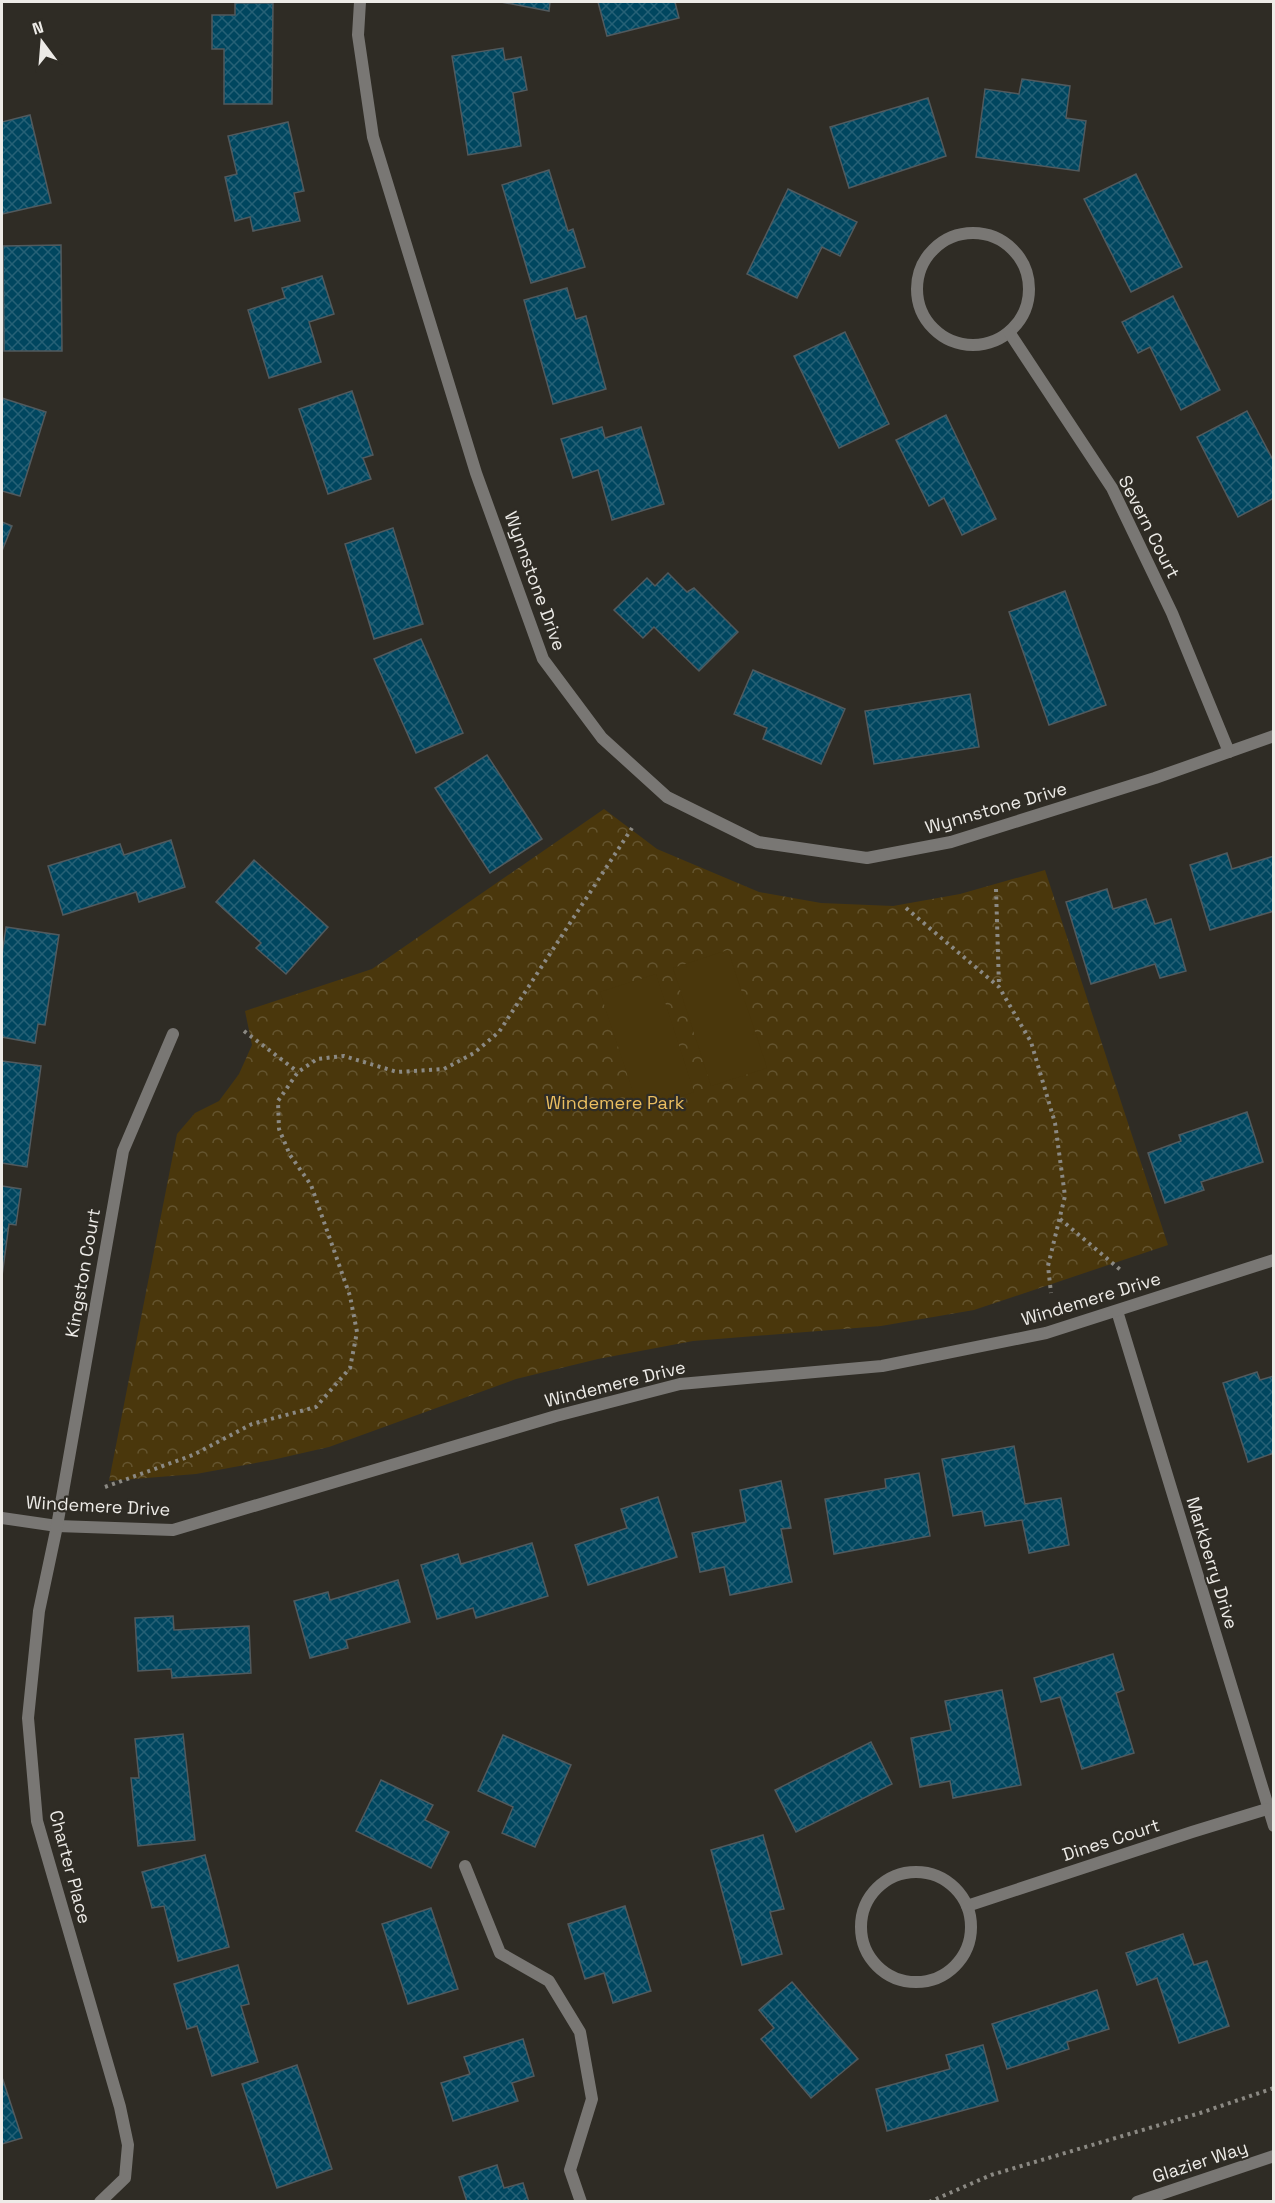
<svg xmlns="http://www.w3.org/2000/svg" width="1275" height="2203" font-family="'Space Grotesk',sans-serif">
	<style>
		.forest { fill: url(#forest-crowns) }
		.garden { fill: #4a370c }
		.building { fill: url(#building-cross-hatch); stroke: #515a5e; stroke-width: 1.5 }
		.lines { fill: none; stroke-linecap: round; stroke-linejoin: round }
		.path { stroke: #8b8983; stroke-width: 4; stroke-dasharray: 3 4.5; stroke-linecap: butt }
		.service { stroke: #797774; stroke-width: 12 }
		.minor { stroke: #797774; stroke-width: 12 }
		.tertiary { stroke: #797774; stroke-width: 12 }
		.labels { text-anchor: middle; stroke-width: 4.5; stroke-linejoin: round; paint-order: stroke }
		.street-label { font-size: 18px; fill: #edebe7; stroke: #2f2c25 }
		.park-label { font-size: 18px; fill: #ebbe60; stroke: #2f2c25 }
	</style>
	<defs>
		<pattern id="forest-crowns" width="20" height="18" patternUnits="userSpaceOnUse" patternTransform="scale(1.5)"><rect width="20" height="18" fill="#4a370c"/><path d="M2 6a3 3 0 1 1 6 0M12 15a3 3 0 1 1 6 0" fill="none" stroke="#64542f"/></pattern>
		<pattern id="building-cross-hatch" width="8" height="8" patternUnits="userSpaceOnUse" patternTransform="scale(1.5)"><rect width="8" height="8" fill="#00465f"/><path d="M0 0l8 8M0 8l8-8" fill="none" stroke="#266176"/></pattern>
	</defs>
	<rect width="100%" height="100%" fill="#2f2c25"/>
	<polygon class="forest" points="604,809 657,849 759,892 821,903 893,906 960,894 1045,870 1168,1245 974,1310 881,1326 693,1341 598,1359 516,1379 329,1447 272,1460 196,1474 109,1481 177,1134 195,1113 219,1101 239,1074 252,1045 245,1011 372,969"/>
	<g class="garden">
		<polygon points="728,950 767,1068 711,1086 673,968"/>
		<polygon points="656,974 694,1092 639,1110 600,992"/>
	</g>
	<g class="building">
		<polygon points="501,2 550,2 549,11"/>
		<polygon points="598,2 675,2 679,18 607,36"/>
		<polygon points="235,3 273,3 272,104 224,104 224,49 212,49 212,15 235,15"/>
		<polygon points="503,48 505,60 521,57 527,90 513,93 521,146 468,155 452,56"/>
		<polygon points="1022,79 1070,86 1066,118 1086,121 1079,171 976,157 985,89 1019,94"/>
		<polygon points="928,98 946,156 849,188 830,127"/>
		<polygon points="30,115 51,203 2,214 2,122"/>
		<polygon points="288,122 304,191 294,193 300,221 253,231 250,217 235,221 225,177 237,174 228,136"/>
		<polygon points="549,170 568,231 573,229 585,267 531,283 502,185"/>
		<polygon points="1136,174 1182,267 1131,292 1084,199"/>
		<polygon points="788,189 857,222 840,256 822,247 797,298 747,274"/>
		<polygon points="61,245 62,351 4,351 3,246"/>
		<polygon points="322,276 334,314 309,322 321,362 269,378 248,310 285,298 282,288"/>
		<polygon points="567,288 576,319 586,316 606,389 553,404 524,300"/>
		<polygon points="1173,296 1220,390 1181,410 1150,347 1138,353 1122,322"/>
		<polygon points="845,332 889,424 839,448 794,356"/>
		<polygon points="352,391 373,455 363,458 371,479 328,494 299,409"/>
		<polygon points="2,398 46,412 20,496 2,491"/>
		<polygon points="1247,411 1274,462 1274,498 1238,517 1197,437"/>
		<polygon points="946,415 996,519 962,535 944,498 929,506 896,440"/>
		<polygon points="602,427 605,438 641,427 664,504 612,520 598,470 573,478 561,439"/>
		<polygon points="2,522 12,526 2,551"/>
		<polygon points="393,528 423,624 374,639 345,544"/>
		<polygon points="668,573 687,592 694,588 738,632 699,671 654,627 643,638 614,610 647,578 655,586"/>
		<polygon points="1065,591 1106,705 1049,725 1009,612"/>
		<polygon points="421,639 463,733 416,753 374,659"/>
		<polygon points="753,670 845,709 821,764 763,739 767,728 734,714"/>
		<polygon points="970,694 979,747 874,764 865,711"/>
		<polygon points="487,755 542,839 490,873 435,788"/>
		<polygon points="171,840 185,887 139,902 136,892 63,915 48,866 120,844 124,855"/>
		<polygon points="1227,853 1232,869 1274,856 1274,911 1210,930 1190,865"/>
		<polygon points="254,860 328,927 286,974 256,948 261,943 216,902"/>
		<polygon points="1107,889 1113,909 1146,899 1155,924 1171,919 1186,971 1160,978 1155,964 1091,984 1066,902"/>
		<polygon points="6,927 59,935 45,1025 38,1024 35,1043 2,1037 2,954"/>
		<polygon points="2,1061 41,1066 27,1167 2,1163"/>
		<polygon points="1247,1112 1263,1162 1201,1182 1204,1190 1165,1203 1148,1153 1181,1141 1179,1135"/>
		<polygon points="2,1186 21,1189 16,1225 9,1224 2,1276"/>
		<polygon points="1257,1372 1260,1380 1274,1376 1274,1453 1248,1462 1223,1383"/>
		<polygon points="1014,1446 1025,1504 1061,1498 1069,1545 1029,1553 1022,1520 985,1526 982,1511 953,1516 942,1459"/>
		<polygon points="919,1473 930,1536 834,1554 825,1499 886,1488 885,1479"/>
		<polygon points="781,1481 791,1528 781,1529 792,1582 730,1595 724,1567 700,1572 692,1533 746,1522 740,1490"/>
		<polygon points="658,1497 677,1557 588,1585 575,1545 627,1528 621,1509"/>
		<polygon points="532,1543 548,1596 476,1618 473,1608 437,1619 421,1565 458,1554 461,1564"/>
		<polygon points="398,1580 410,1622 346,1640 348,1648 310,1658 294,1601 328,1592 330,1600"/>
		<polygon points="173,1616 174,1630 249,1626 251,1673 172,1678 171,1669 138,1671 135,1618"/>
		<polygon points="1113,1654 1124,1690 1116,1693 1134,1753 1082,1769 1060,1697 1041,1702 1034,1678"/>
		<polygon points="1002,1690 1021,1785 953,1798 950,1781 920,1787 911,1738 951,1730 945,1701"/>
		<polygon points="183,1734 195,1840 138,1846 131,1778 139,1778 135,1739"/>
		<polygon points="503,1735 571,1765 535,1847 502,1833 513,1807 478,1791"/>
		<polygon points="871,1742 892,1784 796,1832 775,1790"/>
		<polygon points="381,1780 433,1805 425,1820 449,1832 431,1868 356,1831"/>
		<polygon points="763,1835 784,1909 770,1912 782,1954 742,1965 711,1850"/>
		<polygon points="205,1855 229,1947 178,1961 164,1906 152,1908 142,1872"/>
		<polygon points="625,1906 651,1991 613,2003 604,1973 585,1979 568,1924"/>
		<polygon points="431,1908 458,1989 408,2004 382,1924"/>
		<polygon points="1183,1934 1194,1965 1207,1961 1229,2026 1179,2043 1157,1978 1137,1985 1126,1953"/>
		<polygon points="238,1965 249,2004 241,2006 258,2062 212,2076 197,2026 187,2029 174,1984"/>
		<polygon points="792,1982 858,2059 811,2098 761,2039 774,2028 759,2010"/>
		<polygon points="1097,1990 1109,2029 1067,2042 1069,2049 1007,2069 992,2024"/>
		<polygon points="523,2039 534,2076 512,2083 518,2101 453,2121 441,2083 470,2074 464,2057"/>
		<polygon points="983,2045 998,2101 887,2131 876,2089 950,2069 946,2055"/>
		<polygon points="297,2065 332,2169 277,2188 242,2084"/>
		<polygon points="3,2080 22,2138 2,2144 2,2081"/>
		<polygon points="497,2165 504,2188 523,2183 529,2202 467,2202 459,2177"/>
	</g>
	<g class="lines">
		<g class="path">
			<polyline points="996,889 999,986"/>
			<polyline points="906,908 999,987 1031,1042 1055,1123 1065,1196 1048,1266 1051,1293"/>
			<polyline points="244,1031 298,1072"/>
			<polyline points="1060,1219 1123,1272"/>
			<polyline points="105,1487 193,1455 252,1424 316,1407 350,1368 357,1332 350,1296 311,1185 290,1155 279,1129 278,1101 298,1072 317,1059 344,1056 397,1072 444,1069 474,1053 499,1032 632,828"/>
			<polyline points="929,2202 991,2175 1200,2113 1274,2088"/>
		</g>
		<polyline class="service" points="465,1866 500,1953 549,1981 580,2032 592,2099 570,2170 581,2202"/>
		<g class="minor">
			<polyline points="360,2 358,35 373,137 476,473 543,659 602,738 667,797 758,842 867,858 951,842 1155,778 1274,736"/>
			<circle cx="973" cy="289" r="56"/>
			<polyline points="1009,332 1112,488 1172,613 1229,752"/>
			<polyline points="1117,1311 1274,1826"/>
			<polyline points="2,1518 57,1526 173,1530 556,1416 680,1384 882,1366 1046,1333 1274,1260"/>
			<circle cx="916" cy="1927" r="55"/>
			<polyline points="967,1906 1192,1832 1267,1809"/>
			<polyline points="100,2202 125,2178 128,2145 120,2107 37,1821 28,1718 39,1611 57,1526 123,1151 173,1034"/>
		</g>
		<polyline class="tertiary" points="1137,2202 1274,2156"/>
	</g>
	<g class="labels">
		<g class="street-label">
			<text transform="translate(1149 527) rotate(63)" y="6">Severn Court</text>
			<text transform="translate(535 581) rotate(70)" y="6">Wynnstone Drive</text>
			<text transform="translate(996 808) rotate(-16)" y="6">Wynnstone Drive</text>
			<text transform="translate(83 1273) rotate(-80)" y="6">Kingston Court</text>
			<text transform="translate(1091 1299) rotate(-17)" y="6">Windemere Drive</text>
			<text transform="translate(615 1384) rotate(-14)" y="6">Windemere Drive</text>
			<text transform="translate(98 1506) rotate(3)" y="6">Windemere Drive</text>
			<text transform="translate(1212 1563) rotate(73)" y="6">Markberry Drive</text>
			<text transform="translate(1111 1840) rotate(-18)" y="6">Dines Court</text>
			<text transform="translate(70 1867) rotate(75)" y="6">Charter Place</text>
			<text transform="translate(1200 2162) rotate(-18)" y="6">Glazier Way</text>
		</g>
		<g class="park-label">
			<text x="615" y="1109">Windemere Park</text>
		</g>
	</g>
	<rect width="1275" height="2203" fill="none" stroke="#edebe7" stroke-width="6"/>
	<g transform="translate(42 42) rotate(344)" stroke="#2f2c25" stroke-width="4.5" paint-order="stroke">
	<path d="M0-4.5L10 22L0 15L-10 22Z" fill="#edebe7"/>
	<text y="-9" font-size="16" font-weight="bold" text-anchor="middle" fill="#edebe7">N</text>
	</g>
</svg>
